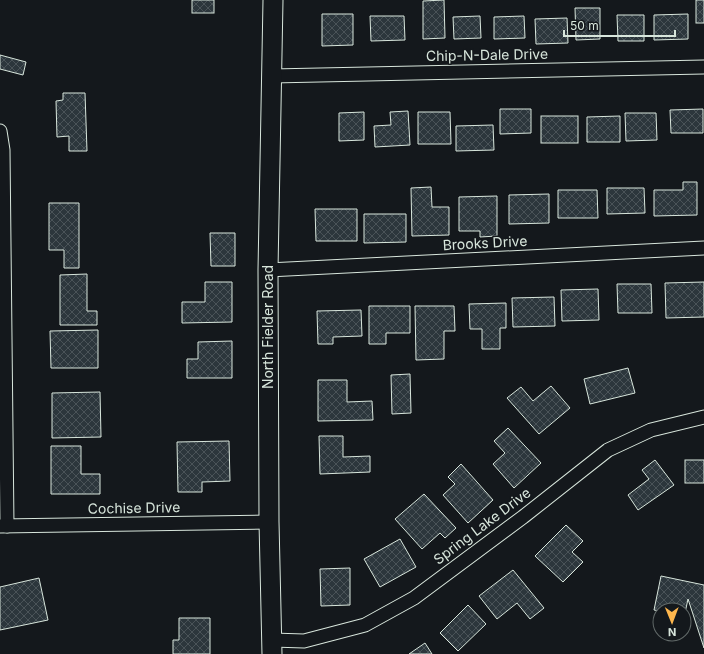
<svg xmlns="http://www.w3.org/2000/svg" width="704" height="654" font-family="Inter,sans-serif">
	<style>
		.building { fill: url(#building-cross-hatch); stroke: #d8e6dc }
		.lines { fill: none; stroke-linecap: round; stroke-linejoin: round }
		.minor-casing { stroke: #d8e6dc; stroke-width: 15 }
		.secondary-casing { stroke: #d8e6dc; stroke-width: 21 }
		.minor { stroke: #14181c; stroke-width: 13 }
		.secondary { stroke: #14181c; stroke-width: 19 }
		.labels { text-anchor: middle; stroke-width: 3; stroke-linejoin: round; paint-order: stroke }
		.street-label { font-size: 14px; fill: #d8e6dc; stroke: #14181c }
	</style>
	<defs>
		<pattern id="building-cross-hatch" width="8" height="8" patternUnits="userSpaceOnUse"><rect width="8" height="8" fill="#2c363c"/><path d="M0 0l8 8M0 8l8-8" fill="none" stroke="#4a5358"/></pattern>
	</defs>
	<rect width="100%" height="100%" fill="#14181c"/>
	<g class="building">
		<rect x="192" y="0" width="22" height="13"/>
		<polygon points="444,0 445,38 423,39 423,1"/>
		<rect x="696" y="0" width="8" height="23"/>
		<polygon points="575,8 600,8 600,39 576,40"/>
		<polygon points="322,14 353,14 353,45 322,46"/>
		<polygon points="688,14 688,39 654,40 654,15"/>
		<polygon points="617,15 644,15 644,41 618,41"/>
		<polygon points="370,16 404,16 405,40 371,41"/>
		<polygon points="480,16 481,38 454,39 453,17"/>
		<polygon points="524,16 525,38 494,39 494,17"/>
		<polygon points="567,18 568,43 536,44 535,19"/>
		<polygon points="0,55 26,62 23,75 0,69"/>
		<polygon points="63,93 85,93 87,151 69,151 69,136 57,137 56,101 63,100"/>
		<polygon points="500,109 531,109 531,133 500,134"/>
		<polygon points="703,109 703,133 671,133 670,110"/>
		<polygon points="408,111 410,145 375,147 374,126 391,125 390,112"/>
		<polygon points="364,112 364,140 339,141 339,113"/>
		<polygon points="418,112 450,112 451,144 418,144"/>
		<polygon points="625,113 656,113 657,140 626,141"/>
		<rect x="541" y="116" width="37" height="27"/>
		<polygon points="620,116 620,142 587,142 587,117"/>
		<polygon points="493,125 494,150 456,151 456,126"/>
		<polygon points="683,182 697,182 697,215 654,216 654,190 683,190"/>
		<polygon points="431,187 432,207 449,207 449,235 412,236 411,188"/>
		<polygon points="607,188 644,188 645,213 607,214"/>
		<polygon points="558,190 597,190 598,218 558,218"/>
		<polygon points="549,194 549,223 509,224 509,195"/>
		<polygon points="497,196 497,236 480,237 480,231 459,231 459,197"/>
		<polygon points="49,203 79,203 79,268 64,268 64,250 49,250"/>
		<polygon points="315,209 357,209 357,241 316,241"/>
		<polygon points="364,214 406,214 406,242 364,243"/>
		<polygon points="210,233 235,233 235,266 211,266"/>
		<polygon points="87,274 87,311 97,311 97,325 60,325 60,275"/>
		<polygon points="205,282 232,282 232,322 182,323 182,302 205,302"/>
		<polygon points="704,282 704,317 666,318 665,283"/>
		<polygon points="617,284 651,284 652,313 618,313"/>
		<polygon points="598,289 599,320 562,321 561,290"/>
		<polygon points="554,297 555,326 513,327 512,298"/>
		<polygon points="506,303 506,328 500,328 500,349 482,349 482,329 470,329 469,304"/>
		<polygon points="369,306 410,306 410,333 386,333 386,344 369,344"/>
		<polygon points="415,306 454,306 455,331 444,331 444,359 416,360"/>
		<polygon points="361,310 362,336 333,337 333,344 318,344 317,311"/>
		<polygon points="98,330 98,368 51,368 50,331"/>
		<polygon points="232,341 232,378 187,378 187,359 198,359 198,342"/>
		<polygon points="628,368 635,393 590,404 584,379"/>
		<polygon points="410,374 411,413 392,414 391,375"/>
		<polygon points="318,380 347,380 347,402 372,401 373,420 318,421"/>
		<polygon points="551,386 570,408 539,434 507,398 521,387 533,401"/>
		<polygon points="100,392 101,437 52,438 52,393"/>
		<polygon points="508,428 541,463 514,488 493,464 505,453 494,441"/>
		<polygon points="319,436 343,436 343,457 370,456 370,472 320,474"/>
		<polygon points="229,441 230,481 202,482 202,492 178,492 177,442"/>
		<polygon points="51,446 81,446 81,474 100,474 100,494 51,494"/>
		<polygon points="655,460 674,485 638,510 628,495 649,479 642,470"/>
		<rect x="685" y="460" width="19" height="23"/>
		<polygon points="461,464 493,500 468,523 443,495 455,484 448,477"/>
		<polygon points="424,494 456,528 445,538 440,533 422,549 395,519"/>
		<polygon points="566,525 583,541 572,552 583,562 563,582 535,556"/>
		<polygon points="400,539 416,567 380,587 364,559"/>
		<polygon points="350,568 350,605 321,606 320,569"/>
		<polygon points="513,570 544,608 530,619 517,603 497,619 479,596"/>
		<polygon points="661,576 704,585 704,648 688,599 685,613 684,613 684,610 660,611 654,610"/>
		<polygon points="39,578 48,620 0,630 0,587"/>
		<polygon points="468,605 486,624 458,651 440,633"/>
		<polygon points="179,618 210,618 210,654 173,654 173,640 179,640"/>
		<polygon points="425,643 432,654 409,654"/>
	</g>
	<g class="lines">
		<defs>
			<g id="minor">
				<polyline points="272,76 704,67"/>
				<polyline points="0,131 3,150 7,526"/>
				<polyline points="268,270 704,248"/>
				<polyline points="0,526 269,522"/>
				<polyline points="272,640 304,641 365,625 414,598 523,517 608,450 651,430 704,417"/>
			</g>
			<polyline id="secondary" points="272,654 269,522 268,270 273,0"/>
		</defs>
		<use href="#minor" class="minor-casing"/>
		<use href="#secondary" class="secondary-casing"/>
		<use href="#minor" class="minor"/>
		<use href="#secondary" class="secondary"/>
	</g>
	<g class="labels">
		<g class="street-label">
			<text transform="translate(487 55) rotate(-1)" y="5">Chip-N-Dale Drive</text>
			<text transform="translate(485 243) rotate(-3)" y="5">Brooks Drive</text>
			<text transform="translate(268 327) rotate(-90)" y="5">North Fielder Road</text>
			<text transform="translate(134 508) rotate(-1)" y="5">Cochise Drive</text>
			<text transform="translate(482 526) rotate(-37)" y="5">Spring Lake Drive</text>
		</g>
	</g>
	<g transform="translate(672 622) rotate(179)"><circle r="19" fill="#14181c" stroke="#626a69"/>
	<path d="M0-3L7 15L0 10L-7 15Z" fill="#ffb74d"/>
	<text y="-6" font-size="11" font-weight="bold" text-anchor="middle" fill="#d8e6dc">N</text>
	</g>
	<path d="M564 30v6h111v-6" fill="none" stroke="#d8e6dc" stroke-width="2"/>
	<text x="570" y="30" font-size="12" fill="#d8e6dc" stroke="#14181c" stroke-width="3" paint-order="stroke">50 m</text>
</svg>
